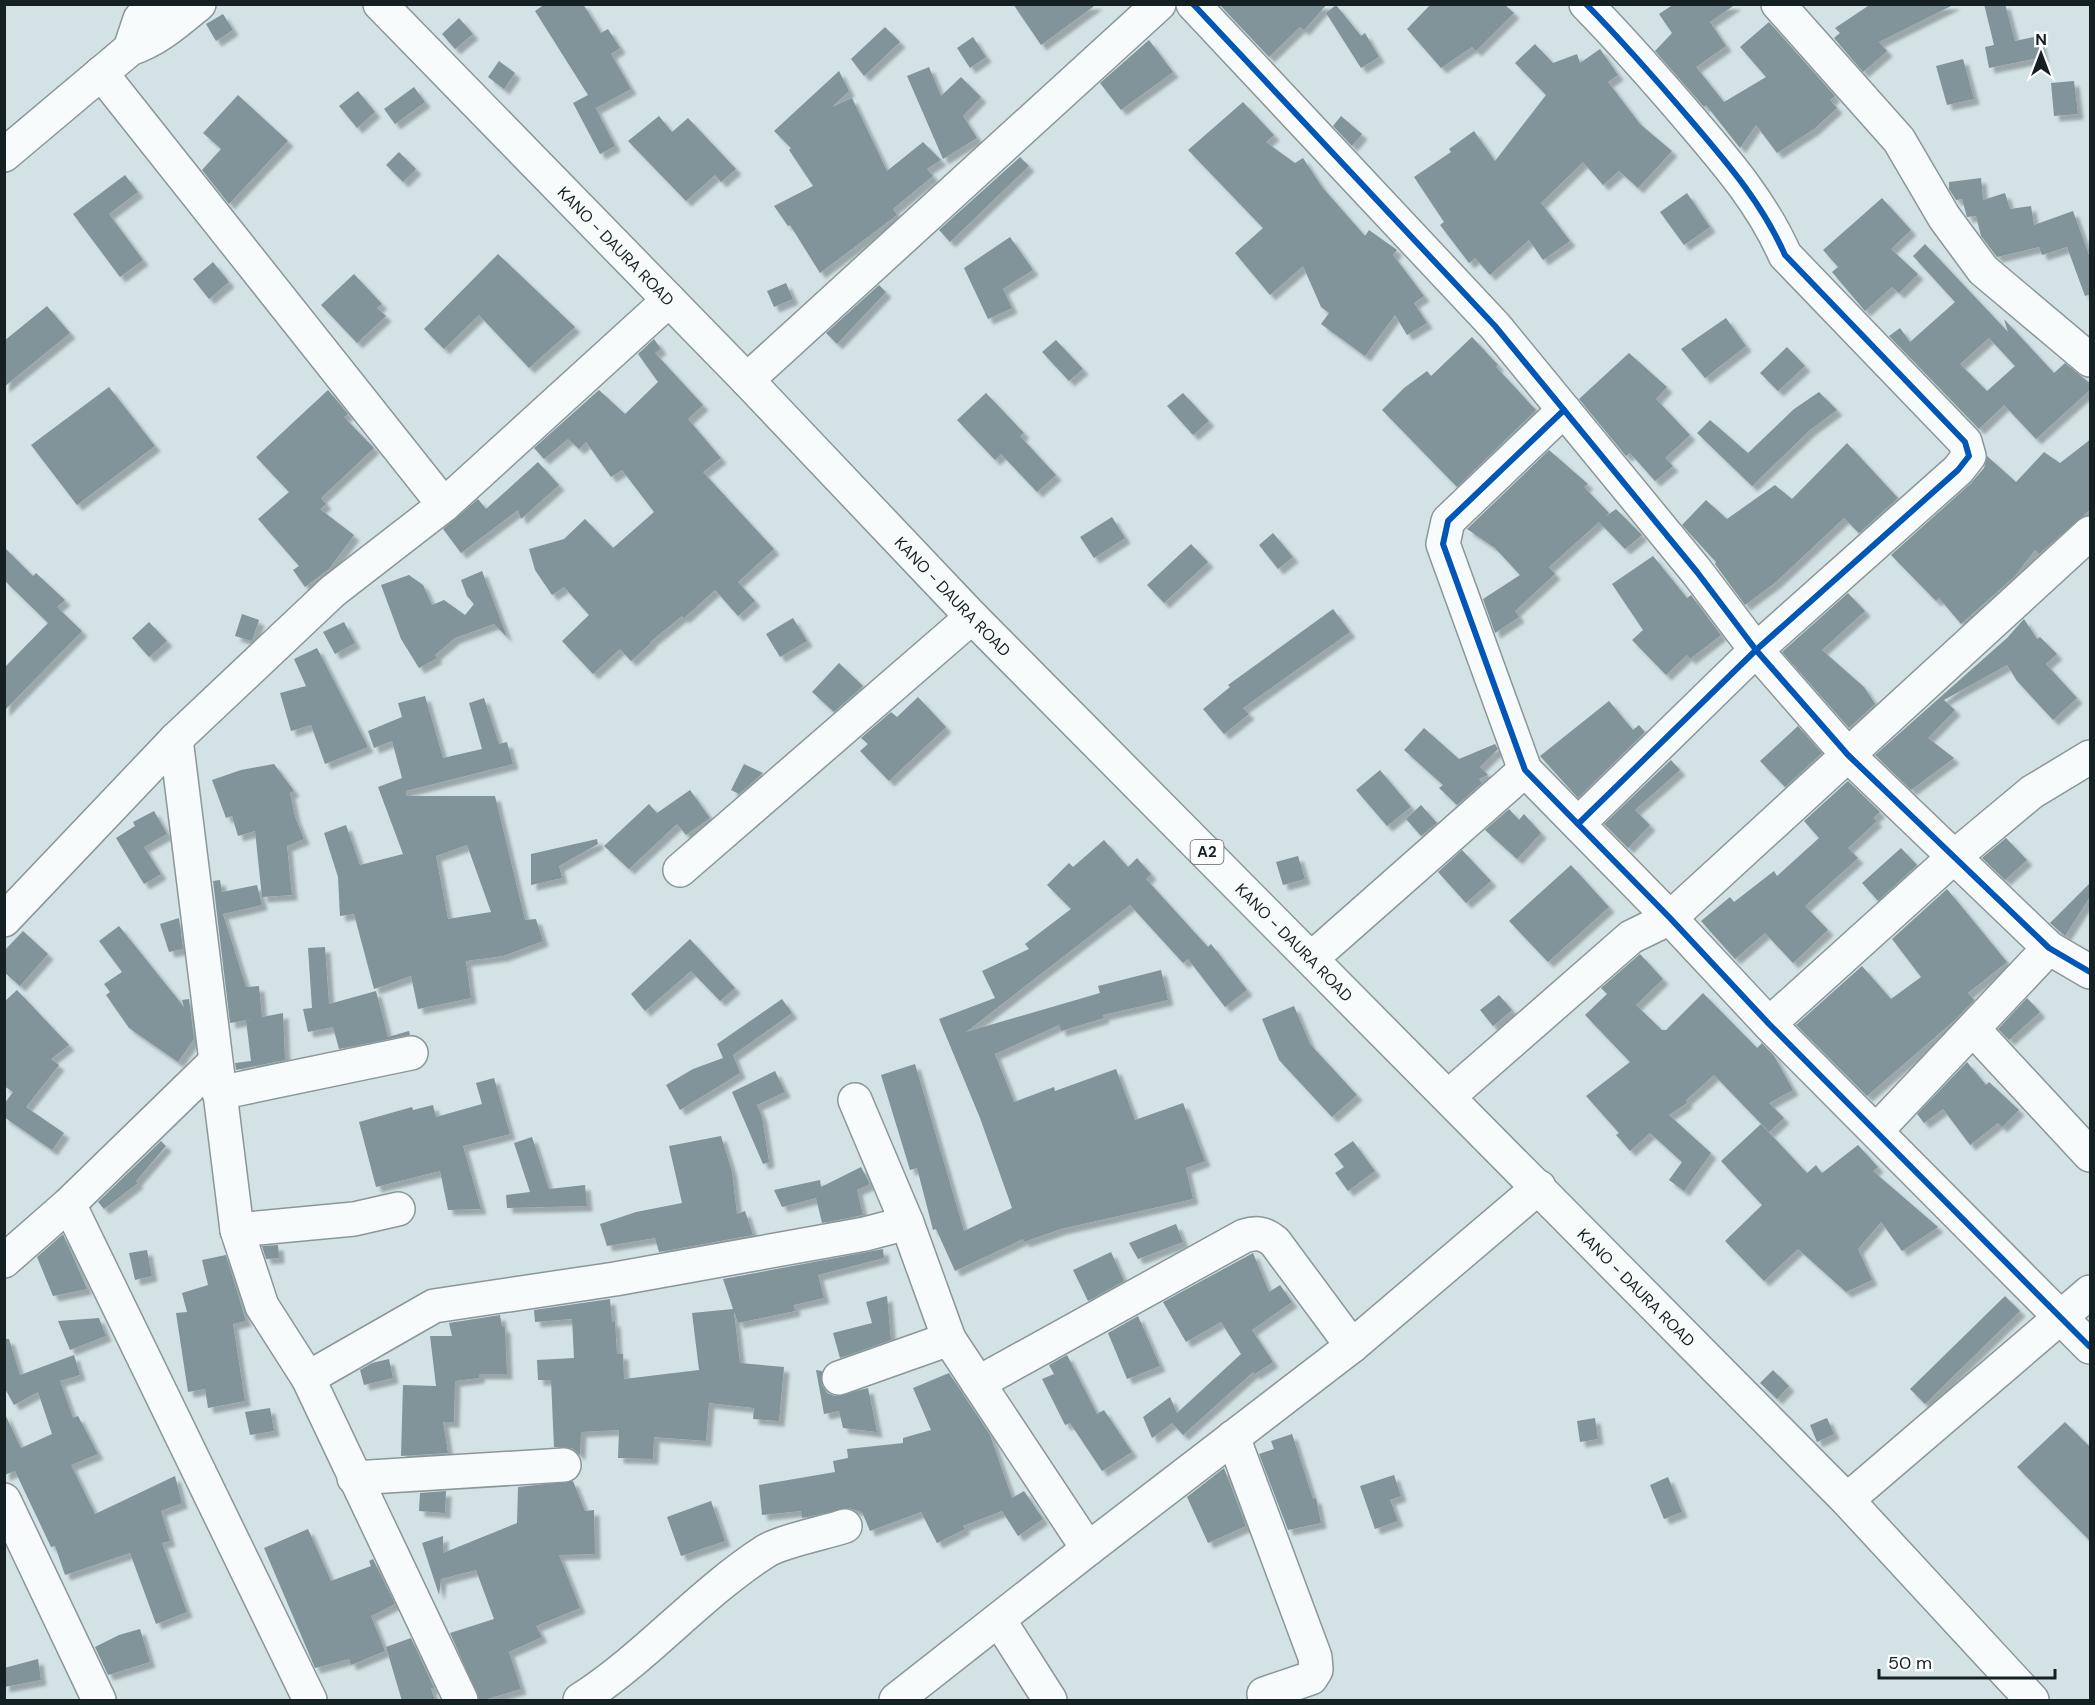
<svg xmlns="http://www.w3.org/2000/svg" width="2095" height="1705" font-family="'DM Sans',sans-serif">
	<style>
		.building { fill: #809499; fill-rule: evenodd; filter: url(#shadow) }
		.lines { fill: none; stroke-linecap: round; stroke-linejoin: round }
		.minor-casing { stroke: #8a9799; stroke-width: 36 }
		.major-casing { stroke: #8a9799; stroke-width: 36 }
		.highway-casing { stroke: #8a9799; stroke-width: 36 }
		.minor { stroke: #f8fbfb; stroke-width: 33 }
		.major { stroke: #f8fbfb; stroke-width: 33 }
		.highway { stroke: #f8fbfb; stroke-width: 33 }
		.cycleway-casing { stroke: #fff; stroke-width: 10 }
		.cycleway { stroke: #0057b8; stroke-width: 6 }
		.labels { text-anchor: middle; stroke-width: 6; stroke-linejoin: round; paint-order: stroke }
		.shield { fill: #fff; stroke: #5b6364; stroke-width: 1.5 }
		.shield-label { font-size: 15px; font-weight: bold; fill: #152022 }
		.street-label { font-size: 16px; fill: #152022; stroke: #fff }
	</style>
	<defs>
		<filter id="shadow"><feDropShadow dx="5.5" dy="5.5" stdDeviation="1.5" flood-color="#0004"/></filter>
	</defs>
	<rect width="100%" height="100%" fill="#d2e2e5"/>
	<g class="building">
		<polygon points="545,4 583,4 601,33 608,29 620,48 611,54 631,89 596,108 593,103 615,146 600,154 573,103 588,95 535,11"/>
		<polygon points="1013,4 1097,4 1041,45"/>
		<polygon points="1219,4 1327,4 1304,30 1300,27 1269,57"/>
		<polygon points="1431,4 1504,4 1514,13 1476,51 1472,47 1441,68 1407,29"/>
		<polygon points="1674,4 1736,4 1710,22 1726,46 1696,67 1724,102 1766,77 1740,47 1769,22 1835,96 1830,100 1837,108 1814,129 1777,153 1756,125 1740,148 1706,105 1704,107 1655,51 1672,33 1659,14"/>
		<polygon points="1871,4 1955,4 1879,42 1887,51 1885,53 1863,72 1834,38 1840,33 1835,28"/>
		<polygon points="1984,4 2005,4 2015,41 2039,36 2043,57 1989,68 1985,47 1994,45"/>
		<polygon points="1336,5 1361,36 1365,33 1379,57 1361,68 1326,13"/>
		<polygon points="223,14 233,30 216,41 206,24"/>
		<polygon points="459,18 473,34 455,49 442,34"/>
		<polygon points="885,27 900,42 864,76 851,59"/>
		<polygon points="973,37 986,57 970,68 957,48"/>
		<polygon points="1149,40 1173,72 1121,110 1100,83"/>
		<polygon points="1535,44 1553,63 1577,54 1580,63 1600,49 1618,75 1608,82 1640,124 1672,151 1638,188 1619,171 1603,185 1583,162 1541,203 1570,241 1543,260 1529,240 1490,275 1475,258 1469,263 1440,225 1444,222 1414,177 1451,152 1449,149 1474,131 1495,161 1546,95 1515,63"/>
		<polygon points="1963,59 1974,99 1947,105 1936,66"/>
		<polygon points="499,61 515,73 504,89 488,77"/>
		<polygon points="929,67 941,96 961,77 981,97 963,116 977,138 943,159 907,76"/>
		<polygon points="839,71 849,91 832,107 852,98 887,171 923,142 941,160 927,169 933,176 893,209 897,215 820,273 790,225 788,226 774,206 813,186 789,150 791,148 774,131"/>
		<polygon points="2074,81 2078,114 2054,116 2051,83"/>
		<polygon points="414,87 425,102 395,124 384,109"/>
		<polygon points="358,91 375,112 357,128 339,106"/>
		<polygon points="238,95 288,141 229,204 202,170 221,149 203,133"/>
		<polygon points="1243,102 1274,135 1266,142 1295,163 1303,158 1322,187 1365,236 1369,230 1397,250 1393,255 1424,296 1414,303 1427,323 1407,335 1395,315 1365,356 1321,324 1329,313 1321,307 1303,266 1270,295 1235,253 1263,228 1188,150"/>
		<polygon points="659,116 672,132 688,118 736,169 721,182 715,175 686,201 628,141"/>
		<polygon points="1341,116 1362,134 1352,146 1333,126"/>
		<polygon points="399,152 416,169 403,182 386,165"/>
		<polygon points="1020,157 1029,166 950,242 939,230"/>
		<polygon points="125,175 138,192 109,214 143,260 120,277 73,214"/>
		<polygon points="1981,178 1983,200 2005,193 2010,209 2031,206 2034,225 2073,211 2091,261 2091,294 2085,296 2067,247 2042,255 2039,247 1997,257 1981,236 1976,216 1967,217 1962,199 1956,200 1949,189 1949,182"/>
		<polygon points="1687,193 1710,227 1684,245 1660,212"/>
		<polygon points="1882,198 1911,230 1891,249 1918,274 1899,293 1892,287 1865,311 1832,272 1838,267 1823,250"/>
		<polygon points="1010,237 1033,270 1003,289 1012,308 988,319 964,268"/>
		<path d="M1925 244 2008 332 2004 319 2054 373 2065 363 2091 384V389L2036 439 2004 405 1979 429 1889 336 1900 328 1910 342 1955 302 1913 256ZM1989 338 2015 366 1987 391 1960 364Z"/>
		<polygon points="498,254 575,327 529,368 479,315 444,349 424,329"/>
		<polygon points="213,262 229,282 209,299 193,279"/>
		<polygon points="354,274 382,304 377,308 386,316 357,343 321,305"/>
		<polygon points="786,283 793,299 774,307 767,291"/>
		<polygon points="879,285 886,292 837,344 826,333"/>
		<polygon points="47,306 70,333 4,387 4,341"/>
		<polygon points="1726,318 1746,346 1705,378 1681,349"/>
		<polygon points="1472,337 1498,365 1496,367 1536,410 1457,487 1382,410 1404,388 1427,371 1431,376"/>
		<polygon points="654,339 661,349 655,353 703,405 688,419 721,458 703,472 774,549 738,582 755,601 738,616 715,590 684,618 682,616 650,642 651,643 631,661 620,649 593,674 562,641 589,615 564,587 552,595 535,570 529,549 564,539 585,519 613,548 654,512 622,470 611,477 586,442 579,449 568,439 544,459 534,448 599,390 625,414 658,382 638,354"/>
		<polygon points="1056,340 1083,369 1069,381 1042,352"/>
		<polygon points="1787,347 1805,366 1778,391 1760,373"/>
		<polygon points="1629,353 1667,387 1656,399 1690,435 1665,458 1673,466 1655,481 1630,453 1626,456 1579,399"/>
		<polygon points="109,387 155,446 77,505 31,445"/>
		<polygon points="328,390 348,414 344,417 374,448 321,498 326,504 320,509 354,535 329,569 305,587 293,570 299,566 258,519 289,492 256,457"/>
		<polygon points="1819,392 1837,410 1810,430 1752,486 1697,433 1710,420 1748,453 1794,409"/>
		<polygon points="986,393 1024,433 1020,436 1056,475 1037,492 1001,454 995,460 957,420"/>
		<polygon points="1183,393 1209,421 1193,435 1167,406"/>
		<polygon points="2091,439 2091,509 2039,554 2035,550 2015,576 1961,624 1939,598 1936,601 1891,555 1970,484 1984,468 1987,456 2016,482 2044,452 2060,463"/>
		<polygon points="1847,443 1898,498 1859,533 1844,518 1776,582 1745,605 1715,564 1716,562 1682,525 1706,500 1727,519 1775,485 1792,499"/>
		<polygon points="1549,450 1588,484 1584,487 1609,513 1605,517 1616,509 1642,535 1625,549 1599,522 1549,567 1555,574 1515,611 1519,617 1495,633 1483,599 1520,575 1495,548 1467,529"/>
		<polygon points="538,462 559,485 521,519 518,510 461,553 443,529 478,499 486,509"/>
		<polygon points="1112,517 1125,538 1094,558 1080,537"/>
		<polygon points="1273,533 1293,557 1278,569 1259,545"/>
		<polygon points="1191,544 1208,562 1164,603 1147,585"/>
		<polygon points="4,547 33,576 36,573 65,600 57,607 82,631 4,711 4,668 48,623 4,580"/>
		<polygon points="1653,556 1687,598 1691,595 1721,635 1690,659 1687,655 1666,675 1632,640 1643,630 1612,584"/>
		<polygon points="482,571 507,637 494,624 455,638 435,655 437,658 419,668 401,639 381,585 409,575 423,585 432,605 444,600 465,615 474,604 467,596 461,580"/>
		<polygon points="1848,593 1865,611 1822,650 1864,687 1875,704 1849,728 1782,652"/>
		<polygon points="1333,609 1350,632 1243,708 1249,714 1224,734 1203,709 1230,687 1228,685"/>
		<polygon points="242,614 259,620 252,641 235,636"/>
		<polygon points="793,618 807,641 780,657 766,634"/>
		<polygon points="2024,619 2037,639 2040,637 2057,654 2046,664 2077,698 2053,720 2017,681 2007,665 1944,700 1955,710 1928,738 1954,758 1911,790 1875,755 2007,638"/>
		<polygon points="149,622 167,641 149,657 132,638"/>
		<polygon points="344,622 355,643 335,654 323,632"/>
		<polygon points="317,648 368,747 325,764 311,725 291,731 280,693 306,686 294,659"/>
		<polygon points="839,663 863,686 834,712 812,692"/>
		<path d="M425 696 443 758 482 749 469 703 484 698 499 744 507 742 513 764 406 791V796H495L525 920 536 919 543 941 503 956 466 961 471 998 418 1009 411 976 374 989 354 914 340 916 338 877 324 833 346 825 360 865 403 854 378 787 402 778 392 741 374 748 368 731 402 717 398 703ZM467 845 491 912 448 919 436 856Z"/>
		<polygon points="918,697 946,727 889,781 860,751 868,744 861,738 891,712 897,717"/>
		<polygon points="1609,701 1633,730 1639,725 1645,732 1578,798 1540,756"/>
		<polygon points="1798,726 1822,753 1785,787 1760,761"/>
		<polygon points="1424,728 1459,759 1495,744 1498,749 1480,767 1488,775 1479,779 1482,783 1457,805 1439,788 1443,785 1404,750"/>
		<polygon points="1671,760 1680,770 1635,810 1650,825 1628,848 1604,824"/>
		<polygon points="274,764 294,791 290,793 295,817 304,839 287,846 292,895 262,897 255,831 238,836 232,816 226,818 212,780 241,770"/>
		<polygon points="744,764 763,773 739,794 731,790"/>
		<polygon points="1380,770 1411,807 1387,826 1356,790"/>
		<polygon points="1848,781 1880,812 1873,818 1877,821 1848,848 1858,858 1805,906 1828,930 1793,963 1765,933 1735,959 1701,921 1730,897 1734,902 1774,871 1777,876 1819,838 1804,821"/>
		<polygon points="690,790 710,818 686,835 677,824 629,869 604,846 649,804 657,813"/>
		<polygon points="1421,805 1437,823 1421,836 1406,819"/>
		<polygon points="1509,809 1519,820 1524,814 1541,833 1517,859 1485,830"/>
		<polygon points="154,811 167,834 144,847 161,874 144,884 116,838 135,826 133,822"/>
		<polygon points="2006,838 2027,860 2005,880 1982,858"/>
		<polygon points="597,839 598,844 559,866 562,878 531,885 531,854"/>
		<polygon points="1104,840 1128,867 1137,858 1151,874 1146,879 1208,947 1211,944 1247,990 1225,1007 1188,959 1183,963 1130,905 966,1032 1100,993 1098,986 1161,970 1168,1000 1103,1015 1104,1018 1061,1031 1059,1025 995,1054 1014,1102 1054,1087 1055,1091 1116,1069 1135,1120 1183,1103 1205,1161 1186,1168 1193,1199 1061,1229 1024,1242 1023,1239 955,1271 936,1229 933,1230 917,1168 910,1170 881,1075 915,1064 964,1231 1012,1208 980,1118 939,1019 995,998 982,971 1029,949 1025,944 1071,909 1047,885 1069,863 1073,867"/>
		<polygon points="1901,848 1917,865 1878,901 1862,883"/>
		<polygon points="1462,850 1491,881 1466,903 1438,872"/>
		<polygon points="1298,856 1305,879 1283,885 1276,862"/>
		<polygon points="1571,865 1609,907 1548,962 1509,921"/>
		<polygon points="220,880 222,892 257,885 262,905 223,914 246,987 259,986 262,1017 283,1013 285,1060 236,1070 235,1063 251,1061 246,1020 252,1019 230,1023 213,881"/>
		<polygon points="2091,882 2091,895 2065,936 2050,923"/>
		<polygon points="1947,889 2007,962 1968,993 1974,1000 1956,1019 1867,1096 1796,1025 1862,966 1891,999 1921,977 1892,939"/>
		<polygon points="179,918 183,949 169,952 160,924"/>
		<polygon points="119,926 184,1007 182,1000 189,999 194,1039 178,1062 129,1028 106,995 110,992 104,984 122,972 99,941"/>
		<polygon points="23,931 48,954 20,986 4,972 4,951"/>
		<polygon points="690,939 735,988 720,1001 691,971 645,1011 631,994"/>
		<polygon points="325,947 329,1004 376,991 388,1037 409,1031 410,1035 339,1049 333,1027 308,1032 303,1009 312,1008 308,948"/>
		<polygon points="1640,954 1663,979 1636,1005 1662,1030 1666,1030 1703,993 1757,1048 1762,1043 1774,1056 1793,1090 1769,1103 1784,1118 1769,1132 1714,1075 1686,1100 1687,1103 1669,1115 1711,1153 1684,1191 1669,1180 1682,1162 1650,1133 1630,1151 1616,1135 1619,1133 1586,1096 1630,1062 1585,1015 1607,994 1601,988"/>
		<polygon points="17,990 69,1045 51,1059 59,1065 26,1107 64,1133 52,1150 4,1117 4,1104 13,1092 4,1086 4,1002"/>
		<polygon points="1499,995 1512,1010 1493,1026 1480,1010"/>
		<polygon points="2027,998 2040,1012 2009,1040 1998,1029"/>
		<polygon points="782,999 792,1013 733,1055 740,1073 680,1110 666,1085 693,1069 723,1058 717,1044"/>
		<polygon points="1294,1006 1310,1044 1357,1095 1332,1117 1279,1060 1262,1019"/>
		<polygon points="1967,1062 1986,1085 1989,1082 2019,1110 2002,1127 1998,1123 1970,1145 1943,1109 1924,1123 1917,1114"/>
		<polygon points="775,1071 785,1092 757,1105 762,1117 769,1162 763,1164 732,1092"/>
		<polygon points="494,1078 510,1134 463,1146 481,1209 448,1210 440,1171 376,1187 359,1122 412,1107 413,1110 433,1105 436,1117 482,1104 476,1083"/>
		<polygon points="1761,1124 1807,1173 1816,1165 1822,1173 1858,1145 1878,1167 1873,1171 1938,1227 1902,1251 1881,1222 1858,1249 1872,1280 1846,1292 1798,1249 1764,1281 1725,1241 1762,1205 1721,1161"/>
		<polygon points="721,1136 732,1172 737,1214 745,1211 753,1235 659,1252 655,1238 607,1246 600,1224 636,1212 682,1203 669,1146"/>
		<polygon points="532,1137 549,1189 585,1185 587,1206 507,1208 506,1195 530,1192 514,1143"/>
		<polygon points="161,1141 166,1146 136,1181 138,1183 104,1209 98,1202"/>
		<polygon points="1353,1141 1375,1171 1348,1191 1335,1173 1344,1167 1334,1154"/>
		<polygon points="861,1167 870,1184 857,1190 863,1215 822,1223 816,1198 782,1207 774,1190 820,1180 821,1187"/>
		<polygon points="1176,1224 1183,1242 1138,1259 1129,1243"/>
		<polygon points="63,1234 87,1289 53,1296 37,1257"/>
		<polygon points="278,1245 279,1258 266,1259 262,1246"/>
		<polygon points="883,1249 884,1258 818,1275 824,1298 794,1305 795,1311 738,1323 734,1312 740,1363 784,1367 779,1421 753,1419 754,1408 709,1403 706,1441 654,1437 653,1459 618,1458 619,1430 581,1432 580,1455 572,1448 554,1447 551,1380 538,1380 537,1360 574,1358 572,1319 535,1322 534,1310 610,1299 612,1322 615,1321 617,1354 623,1354 624,1379 699,1370 692,1313 733,1309 723,1279"/>
		<polygon points="147,1250 152,1276 135,1280 129,1253"/>
		<polygon points="1111,1252 1124,1281 1088,1301 1073,1270"/>
		<polygon points="1253,1253 1269,1292 1280,1285 1292,1302 1252,1330 1273,1362 1255,1374 1253,1372 1183,1435 1172,1423 1152,1438 1143,1417 1170,1397 1177,1413 1241,1354 1221,1322 1186,1342 1163,1302"/>
		<polygon points="226,1255 246,1321 233,1324 245,1401 208,1408 205,1389 188,1392 176,1313 187,1312 182,1293 208,1285 202,1260"/>
		<polygon points="887,1296 891,1340 840,1358 833,1333 872,1323 866,1302"/>
		<polygon points="2005,1296 2020,1311 1925,1404 1910,1389"/>
		<polygon points="500,1315 502,1327 505,1327 507,1374 479,1374 479,1378 455,1381 454,1422 443,1422 448,1453 401,1456 403,1385 436,1386 430,1336 452,1336 449,1323"/>
		<polygon points="1138,1316 1160,1366 1127,1379 1108,1333"/>
		<polygon points="99,1318 106,1336 70,1350 58,1321"/>
		<polygon points="4,1339 9,1339 20,1375 74,1355 80,1375 60,1381 73,1418 78,1416 98,1454 71,1465 95,1514 175,1476 182,1503 161,1511 170,1541 162,1543 187,1612 156,1624 130,1553 65,1575 55,1546 51,1547 15,1471 4,1475 4,1412 21,1448 52,1434 38,1392 14,1405 4,1387"/>
		<polygon points="1067,1355 1097,1414 1104,1410 1132,1452 1102,1471 1070,1423 1065,1425 1042,1379 1054,1374 1049,1365"/>
		<polygon points="389,1359 393,1378 364,1385 360,1370 372,1363"/>
		<polygon points="816,1370 822,1371 822,1385 827,1393 835,1396 868,1388 877,1432 843,1428 839,1411 824,1414"/>
		<polygon points="1773,1370 1789,1386 1777,1399 1760,1383"/>
		<polygon points="949,1373 990,1435 1012,1498 1024,1491 1043,1519 1018,1536 1002,1511 963,1526 965,1529 937,1543 921,1512 870,1531 862,1512 849,1508 802,1518 801,1511 762,1515 759,1485 835,1472 833,1461 848,1458 847,1449 903,1443 903,1438 931,1430 913,1388"/>
		<polygon points="270,1408 274,1431 250,1435 245,1412"/>
		<polygon points="1595,1418 1598,1439 1580,1442 1577,1421"/>
		<polygon points="1827,1418 1834,1434 1817,1442 1810,1425"/>
		<polygon points="2065,1422 2091,1448 2091,1542 2017,1467"/>
		<polygon points="1292,1434 1313,1499 1316,1498 1321,1523 1288,1530 1259,1454 1274,1449 1271,1441"/>
		<polygon points="1224,1468 1246,1526 1208,1543 1187,1497"/>
		<polygon points="1394,1475 1401,1496 1390,1500 1398,1521 1375,1529 1360,1486"/>
		<polygon points="1668,1477 1682,1512 1664,1519 1650,1485"/>
		<polygon points="573,1481 585,1511 594,1510 595,1554 559,1555 580,1608 536,1626 542,1637 509,1652 521,1689 480,1701 450,1633 494,1619 476,1570 441,1579 439,1595 422,1543 443,1536 443,1553 517,1523 518,1487"/>
		<polygon points="446,1491 445,1513 419,1511 420,1493"/>
		<polygon points="711,1501 725,1541 681,1556 667,1517"/>
		<polygon points="308,1529 331,1581 371,1566 369,1561 373,1559 395,1604 371,1616 385,1651 351,1665 349,1659 315,1668 264,1548"/>
		<polygon points="140,1629 150,1662 108,1675 95,1647 119,1635"/>
		<polygon points="411,1638 434,1688 431,1688 435,1701 402,1701 386,1647"/>
		<polygon points="38,1659 41,1680 4,1687 4,1668"/>
	</g>
	<g class="lines">
		<defs>
			<g id="minor">
				<polyline points="1193,4 1495,326 1697,572 1756,650 1848,755 2049,948 2090,972"/>
				<polyline points="1778,4 1899,140 1944,217 1983,270 2090,360"/>
				<polyline points="101,73 444,505"/>
				<polyline points="747,380 1159,4"/>
				<polyline points="1564,410 1448,521 1443,544 1525,770 1670,918 1769,1024 2090,1347"/>
				<polyline points="176,739 237,1230 262,1306 308,1378 461,1700"/>
				<path d="M1578 824 1756 650 1958 470 1969 456 1965 442 1785 255C1763 205 1729 165 1694 124 1659 83 1624 43 1586 4"/>
				<polyline points="680,870 972,617"/>
				<polyline points="4,920 176,739 333,591 444,505 669,300"/>
				<polyline points="1312,958 1525,770"/>
				<polyline points="1769,1024 1954,857 2032,792 2090,757"/>
				<polyline points="1973,1029 2090,1155"/>
				<polyline points="219,1093 411,1053"/>
				<polyline points="1448,1097 1631,937 1670,918 2090,533"/>
				<polyline points="855,1100 907,1223 949,1339 1088,1549"/>
				<polyline points="1877,1130 2049,948"/>
				<polyline points="69,1204 310,1700"/>
				<polyline points="237,1230 354,1219 398,1209"/>
				<polyline points="4,1261 69,1204 214,1063"/>
				<polyline points="308,1378 434,1306 615,1279 865,1234 907,1223"/>
				<polyline points="839,1378 949,1339"/>
				<path d="M978 1383 1244 1236C1257 1232 1264 1233 1275 1242L1352 1346"/>
				<polyline points="1233,1437 1315,1657 1316,1670 1311,1678 1264,1694"/>
				<polyline points="354,1478 564,1465"/>
				<polyline points="4,1500 99,1700"/>
				<polyline points="1847,1500 2090,1292"/>
				<polyline points="999,1620 1050,1700"/>
				<path d="M580 1700C647 1657 699 1594 766 1551 782 1541 824 1533 845 1526"/>
				<polyline points="896,1700 1088,1549 1352,1346 1539,1187"/>
			</g>
			<g id="major">
				<polyline points="130,49 140,19 155,4"/>
				<path d="M4 155 130 49C157 40 176 23 199 4"/>
			</g>
			<g id="highway">
				<path id="s1" d="M380 4 747 380 972 617 1847 1500 2032 1700"/>
			</g>
		</defs>
		<use href="#minor" class="minor-casing"/>
		<use href="#major" class="major-casing"/>
		<use href="#highway" class="highway-casing"/>
		<use href="#minor" class="minor"/>
		<use href="#major" class="major"/>
		<use href="#highway" class="highway"/>
		<defs>
			<g id="cycleway">
				<polyline points="1193,4 1495,326 1697,572 1756,650 1848,755 2049,948 2090,972"/>
				<polyline points="1564,410 1448,521 1443,544 1525,770 1670,918 1769,1024 2090,1347"/>
				<path d="M1578 824 1756 650 1958 470 1969 456 1965 442 1785 255C1763 205 1729 165 1694 124 1659 83 1624 43 1586 4"/>
			</g>
		</defs>
		<use href="#cycleway" class="cycleway-casing"/>
		<use href="#cycleway" class="cycleway"/>
	</g>
	<g class="labels">
		<rect class="shield" x="1190.5" y="840" width="33" height="24" rx="4.5"/>
		<g class="shield-label">
			<text x="1207" y="857">A2</text>
		</g>
		<g class="street-label">
			<text dy="6" stroke="none"><textPath href="#s1" startOffset="338">KANO - DAURA ROAD</textPath></text>
			<text dy="6" stroke="none"><textPath href="#s1" startOffset="824">KANO - DAURA ROAD</textPath></text>
			<text dy="6" stroke="none"><textPath href="#s1" startOffset="1310">KANO - DAURA ROAD</textPath></text>
			<text dy="6" stroke="none"><textPath href="#s1" startOffset="1796">KANO - DAURA ROAD</textPath></text>
		</g>
	</g>
	<rect width="2095" height="1705" fill="none" stroke="#152022" stroke-width="12"/>
	<g transform="translate(2041 54)" stroke="#ffffff" stroke-width="4.5" paint-order="stroke">
	<path d="M0-4.5L10 22L0 15L-10 22Z" fill="#152022"/>
	<text y="-9" font-size="16" font-weight="bold" text-anchor="middle" fill="#152022">N</text>
	</g>
	<path d="M1879 1669v9h176v-9" fill="none" stroke="#152022" stroke-width="3"/>
	<text x="1888" y="1669" font-size="18" fill="#152022" stroke="#ffffff" stroke-width="4.5" paint-order="stroke">50 m</text>
</svg>
